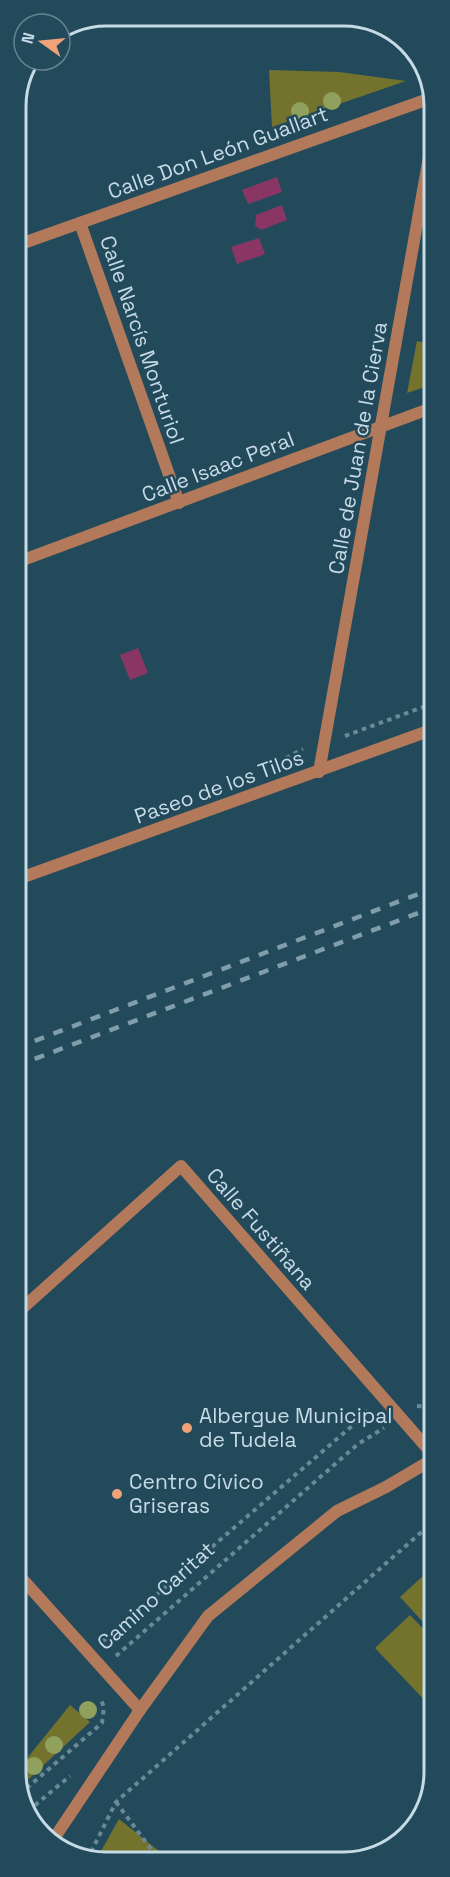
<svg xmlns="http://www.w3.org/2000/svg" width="450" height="1877" font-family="'Space Grotesk',sans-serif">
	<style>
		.green { fill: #73732e }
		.water { fill: #8a3664 }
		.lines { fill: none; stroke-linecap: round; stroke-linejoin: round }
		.path { stroke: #6a8997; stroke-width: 4; stroke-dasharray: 4.5 4.5; stroke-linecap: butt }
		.street { stroke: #b2795b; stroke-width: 12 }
		.rail { stroke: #809daa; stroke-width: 4.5; stroke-dasharray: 10 10; stroke-linecap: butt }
		.tree { fill: #90a15e }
		.poi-dot { fill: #f0a278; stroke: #234a5b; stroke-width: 2 }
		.labels { text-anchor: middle; stroke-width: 5; stroke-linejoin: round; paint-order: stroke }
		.street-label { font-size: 21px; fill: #c6dbe6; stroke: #234a5b }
		.poi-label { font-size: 21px; fill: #c6dbe6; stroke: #234a5b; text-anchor: start }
		.rim { fill: none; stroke: #c6dbe6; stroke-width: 3 }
	</style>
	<rect width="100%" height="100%" fill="#234a5b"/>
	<g class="green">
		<polygon points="269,70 339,72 406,81 272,127"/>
		<polygon points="417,341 433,345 431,359 434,360 434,384 407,393"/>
		<polygon points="435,1565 435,1635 400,1597"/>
		<polygon points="410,1615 435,1641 435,1705 432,1708 375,1648"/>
		<polygon points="70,1705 90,1722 19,1788 16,1784 16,1772"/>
		<polygon points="119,1819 170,1860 96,1860"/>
	</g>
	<g class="water">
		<polygon points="277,177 282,192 248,204 242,190"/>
		<polygon points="282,205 287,220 261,230 255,226 256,215"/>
		<polygon points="259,238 265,254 237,264 231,247"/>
		<polygon points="138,648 148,673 130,680 120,655"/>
	</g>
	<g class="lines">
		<g class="path">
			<polyline points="345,736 434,703"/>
			<polyline points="286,758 303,749"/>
			<polyline points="417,1406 435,1407"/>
			<polyline points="103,1641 367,1413 365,1410"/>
			<polyline points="116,1656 358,1444 384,1428"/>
			<polyline points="20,1794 102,1723 104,1707 101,1700"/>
			<polyline points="116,1802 159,1860"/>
			<polyline points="28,1811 70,1776"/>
			<polyline points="87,1860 116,1802 435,1520"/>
		</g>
		<g class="street">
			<polyline points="80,223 179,503"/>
			<polyline points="15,246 434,97"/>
			<polyline points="15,563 434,407"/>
			<polyline points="319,772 434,129"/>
			<polyline points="15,880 434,729"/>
			<polyline points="16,1314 181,1166 435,1457"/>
			<polyline points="16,1572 140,1710"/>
			<polyline points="53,1840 140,1710 208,1616 337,1511 386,1487 435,1458"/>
		</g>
		<g class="rail">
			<polyline points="16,1048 434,888"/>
			<polyline points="16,1066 434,907"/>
		</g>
	</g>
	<g class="tree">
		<circle cx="332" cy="101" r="9"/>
		<circle cx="300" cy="111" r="9"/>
		<circle cx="88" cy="1710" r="9"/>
		<circle cx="54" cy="1745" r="9"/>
		<circle cx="34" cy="1766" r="9"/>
	</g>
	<g class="poi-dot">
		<circle cx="187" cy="1428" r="6"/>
		<circle cx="117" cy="1494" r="6"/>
	</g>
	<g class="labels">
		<g class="street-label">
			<text transform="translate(218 153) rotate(-20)" y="7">Calle Don León Guallart</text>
			<text transform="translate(142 340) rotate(71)" y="7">Calle Narcís Monturiol</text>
			<text transform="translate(358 448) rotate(-80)" y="7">Calle de Juan de la Cierva</text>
			<text transform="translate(218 467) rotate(-21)" y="7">Calle Isaac Peral</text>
			<text transform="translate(219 787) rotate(-20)" y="7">Paseo de los Tilos</text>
			<text transform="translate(261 1229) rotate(49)" y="7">Calle Fustiñana</text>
			<text transform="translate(156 1596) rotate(-42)" y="7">Camino Caritat</text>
		</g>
		<g class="poi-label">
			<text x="199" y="1423">Albergue Municipal<tspan x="199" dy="24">de Tudela</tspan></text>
			<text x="129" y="1489">Centro Cívico<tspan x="129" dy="24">Griseras</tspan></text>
		</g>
	</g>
	<path d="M0 0H450V1877H0ZM106 26H344A80 80 0 0 1 424 106V1772A80 80 0 0 1 344 1852H106A80 80 0 0 1 26 1772V106A80 80 0 0 1 106 26Z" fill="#234a5b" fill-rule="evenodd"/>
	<path class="rim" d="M106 26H344A80 80 0 0 1 424 106V1772A80 80 0 0 1 344 1852H106A80 80 0 0 1 26 1772V106A80 80 0 0 1 106 26Z"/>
	<g transform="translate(42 42) rotate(285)"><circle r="28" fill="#234a5b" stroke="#648493" stroke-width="1.5"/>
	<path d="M0-4.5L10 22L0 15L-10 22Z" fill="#f0a278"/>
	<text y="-9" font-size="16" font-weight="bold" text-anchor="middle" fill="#c6dbe6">N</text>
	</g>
</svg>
